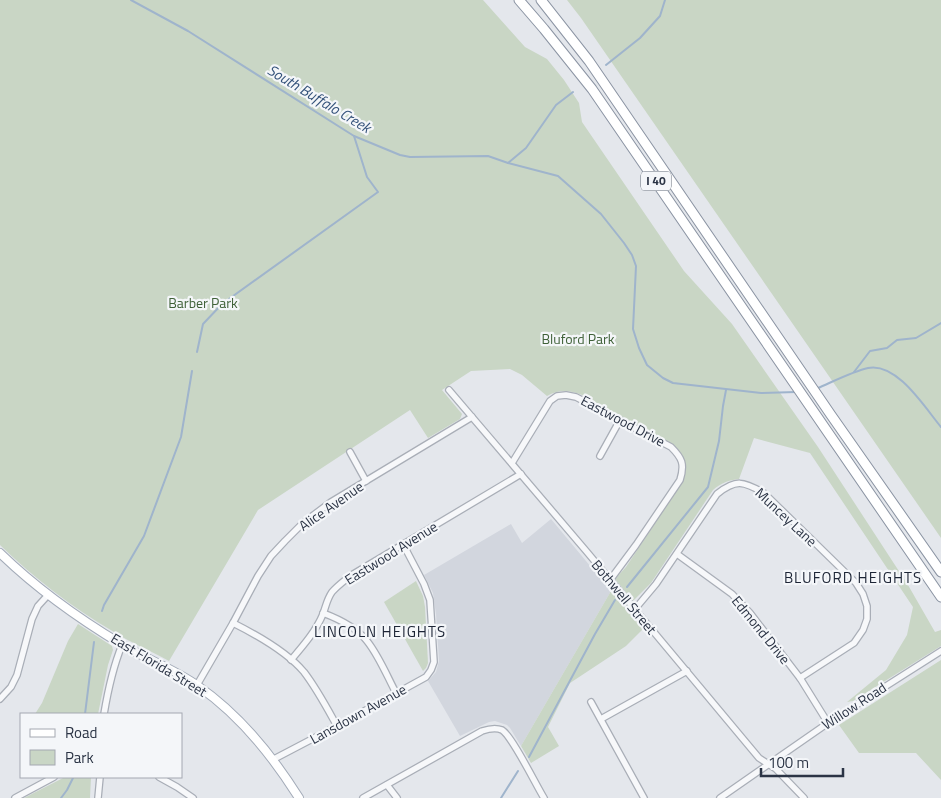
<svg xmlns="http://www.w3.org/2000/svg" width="941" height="798" font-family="'Titillium Web',sans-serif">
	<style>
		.built { fill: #d2d6de }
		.green { fill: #c9d6c5 }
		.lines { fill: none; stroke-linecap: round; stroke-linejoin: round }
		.stream { stroke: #9fb4cc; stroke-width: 2 }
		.minor-casing { stroke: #a9aeb7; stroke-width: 8 }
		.major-casing { stroke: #a3abb8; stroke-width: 10 }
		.highway-casing { stroke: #8b94a3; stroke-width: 11 }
		.minor { stroke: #f7f8fa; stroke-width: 5.5 }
		.major { stroke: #fff; stroke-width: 8 }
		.highway { stroke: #fff; stroke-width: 9 }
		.labels { text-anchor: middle; stroke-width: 4.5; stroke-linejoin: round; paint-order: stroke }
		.shield { fill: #f4f6f9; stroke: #676e7b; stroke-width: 1 }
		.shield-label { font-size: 12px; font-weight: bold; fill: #2b3445 }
		.park-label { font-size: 14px; fill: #3f6138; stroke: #f4f6f9 }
		.street-label { font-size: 14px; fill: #2b3445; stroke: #f4f6f9 }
		.water-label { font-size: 15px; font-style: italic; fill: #34527a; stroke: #f4f6f9 }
		.neighbourhood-label { font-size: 15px; letter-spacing: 1px; fill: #1d2536; stroke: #f4f6f9 }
	</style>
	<rect width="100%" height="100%" fill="#e4e7ec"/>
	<polygon class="built" points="551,519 611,591 521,746 510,728 507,725 495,721 489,722 460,736 428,681 436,672 439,661 436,614 433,593 424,575 511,524 522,543"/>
	<g class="green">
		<path d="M0 0H483L525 47 547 59 564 80 579 103 582 122 684 271 732 324 818 447 908 585 935 632 941 630V646L853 701 847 702 886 670 907 635 913 607 810 453 754 438 739 479C729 480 721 483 713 490L651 583 633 601 615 579 626 567 683 481C687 461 684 451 667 441L582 395C569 390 559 389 547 396L522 375 510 369 471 371 442 390 462 414 460 419 428 438 410 410 258 510 169 661C151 651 131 643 114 632 73 608 34 578 0 545Z"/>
		<polygon points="567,0 941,0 941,538 581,18"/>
		<polygon points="416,581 423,596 425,607 428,663 426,668 423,671 384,602"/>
		<polygon points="611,591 643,629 626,646 570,683 548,727 559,746 531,763 521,746"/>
		<polygon points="78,624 112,646 113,650 108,665 98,714 35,714 42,703 68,641"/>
		<polygon points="941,660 941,780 916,753 859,753 839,725"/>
		<polygon points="65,777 91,777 90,798 24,798"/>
	</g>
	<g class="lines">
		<g class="stream">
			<polyline points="131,0 188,31 354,136 400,155 410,157 488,156 508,163 558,176 601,214 624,243 632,255 636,266 633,329 639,348 647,365 663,378 673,383 761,393 796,392"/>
			<polyline points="606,65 640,38 660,16 665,0"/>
			<polyline points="508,163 526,148 556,105 573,92"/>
			<polyline points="197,352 203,324 222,304 378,192 367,177 354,136"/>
			<polyline points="854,372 870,351 887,348 897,340 916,338 941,323"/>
			<path d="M818 388C832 382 854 371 868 368 897 362 925 408 941 427"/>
			<polyline points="627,587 708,487 719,441 723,406 726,390"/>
			<polyline points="102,611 104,605 144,536 181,437 192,371"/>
			<polyline points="85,714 94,642"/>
			<polyline points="529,757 595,634 615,600"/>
			<polyline points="61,798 67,790 73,778"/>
			<polyline points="501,798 518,771"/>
		</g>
		<defs>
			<g id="minor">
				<polyline points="449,390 587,552 759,758 776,769 804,798"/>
				<polyline points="350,452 366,481"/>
				<polyline points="600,456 620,420"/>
				<path d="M512 463 550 401 557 396 566 395 576 397 671 447C682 458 685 464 680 480L636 545 610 580"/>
				<polyline points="677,554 732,594 750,613 800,678 828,723"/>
				<path d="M635 609 656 584 717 494C736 479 743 481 764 493L856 583 863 594 867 606V619L863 630 854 643 800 678"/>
				<path d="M323 613C339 619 356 627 367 641 379 656 387 676 396 693"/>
				<path d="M233 623C257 635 287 652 304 672 317 689 327 708 337 726"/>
				<path d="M291 660C303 646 316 631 323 614 326 606 327 599 332 592 337 586 344 581 350 576L521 474"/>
				<polyline points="197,685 233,623 258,576 271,556 285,541 303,523 331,502 472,417"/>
				<polyline points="0,699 11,687 17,675 32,619 38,606 48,595"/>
				<polyline points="591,702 644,798"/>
				<path d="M104 714C108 690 113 667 122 645"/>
				<polyline points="601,719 687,671"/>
				<polyline points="274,759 337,726 426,677 431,670 434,662 430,600 424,584 403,544"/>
				<polyline points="159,777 177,787 193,798"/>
				<polyline points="387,785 397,798"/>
				<polyline points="15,798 54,777"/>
				<polyline points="98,798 100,777"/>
				<path d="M363 798 482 731C488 729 495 727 502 730 512 736 536 785 544 798"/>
				<polyline points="720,798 828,723 941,651"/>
			</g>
			<path id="major" d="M0 553C36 588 78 618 121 644 146 659 174 669 198 686 240 715 272 755 299 798"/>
			<g id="highway">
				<polyline points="519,0 544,29 592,89 941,597"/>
				<polyline points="541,0 589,61 831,415 941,572"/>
			</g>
		</defs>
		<use href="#minor" class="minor-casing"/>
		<use href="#major" class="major-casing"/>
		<use href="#highway" class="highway-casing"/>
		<use href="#minor" class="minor"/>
		<use href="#major" class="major"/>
		<use href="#highway" class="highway"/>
	</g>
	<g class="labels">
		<rect class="shield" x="641" y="171.5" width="30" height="19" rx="4"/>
		<g class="shield-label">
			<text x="656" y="185">I 40</text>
		</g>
		<g class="park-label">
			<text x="203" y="308">Barber Park</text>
			<text x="578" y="344">Bluford Park</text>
		</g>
		<g class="street-label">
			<text transform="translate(623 421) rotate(28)" y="5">Eastwood Drive</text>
			<text transform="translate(331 506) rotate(-35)" y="5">Alice Avenue</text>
			<text transform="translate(786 517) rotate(43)" y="5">Muncey Lane</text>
			<text transform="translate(391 553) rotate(-32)" y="5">Eastwood Avenue</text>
			<text transform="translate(624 597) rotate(50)" y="5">Bothwell Street</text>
			<text transform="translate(761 630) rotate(51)" y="5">Edmond Drive</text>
			<text transform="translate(159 665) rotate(31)" y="5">East Florida Street</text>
			<text transform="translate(854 706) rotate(-33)" y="5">Willow Road</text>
			<text transform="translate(358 714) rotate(-29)" y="5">Lansdown Avenue</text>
		</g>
		<g class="water-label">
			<text transform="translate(319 99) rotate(31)" y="5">South Buffalo Creek</text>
		</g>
		<g class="neighbourhood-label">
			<text x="853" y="583">BLUFORD HEIGHTS</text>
			<text x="380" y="637">LINCOLN HEIGHTS</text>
		</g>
	</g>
	<rect x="20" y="713" width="162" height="65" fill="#f4f6f9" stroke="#a4a8b1"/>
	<rect x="30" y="729" width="25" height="8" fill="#ffffff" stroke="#a4a8b1"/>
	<text x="65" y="738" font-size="15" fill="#2b3445">Road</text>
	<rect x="30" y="750" width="25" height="15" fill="#c9d6c5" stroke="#a4a8b1"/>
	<text x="65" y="763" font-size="15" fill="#2b3445">Park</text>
	<path d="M761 768v8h82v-8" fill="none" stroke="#2b3445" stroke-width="2.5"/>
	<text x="768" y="768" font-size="15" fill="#2b3445" stroke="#f4f6f9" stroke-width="4" paint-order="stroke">100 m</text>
</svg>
